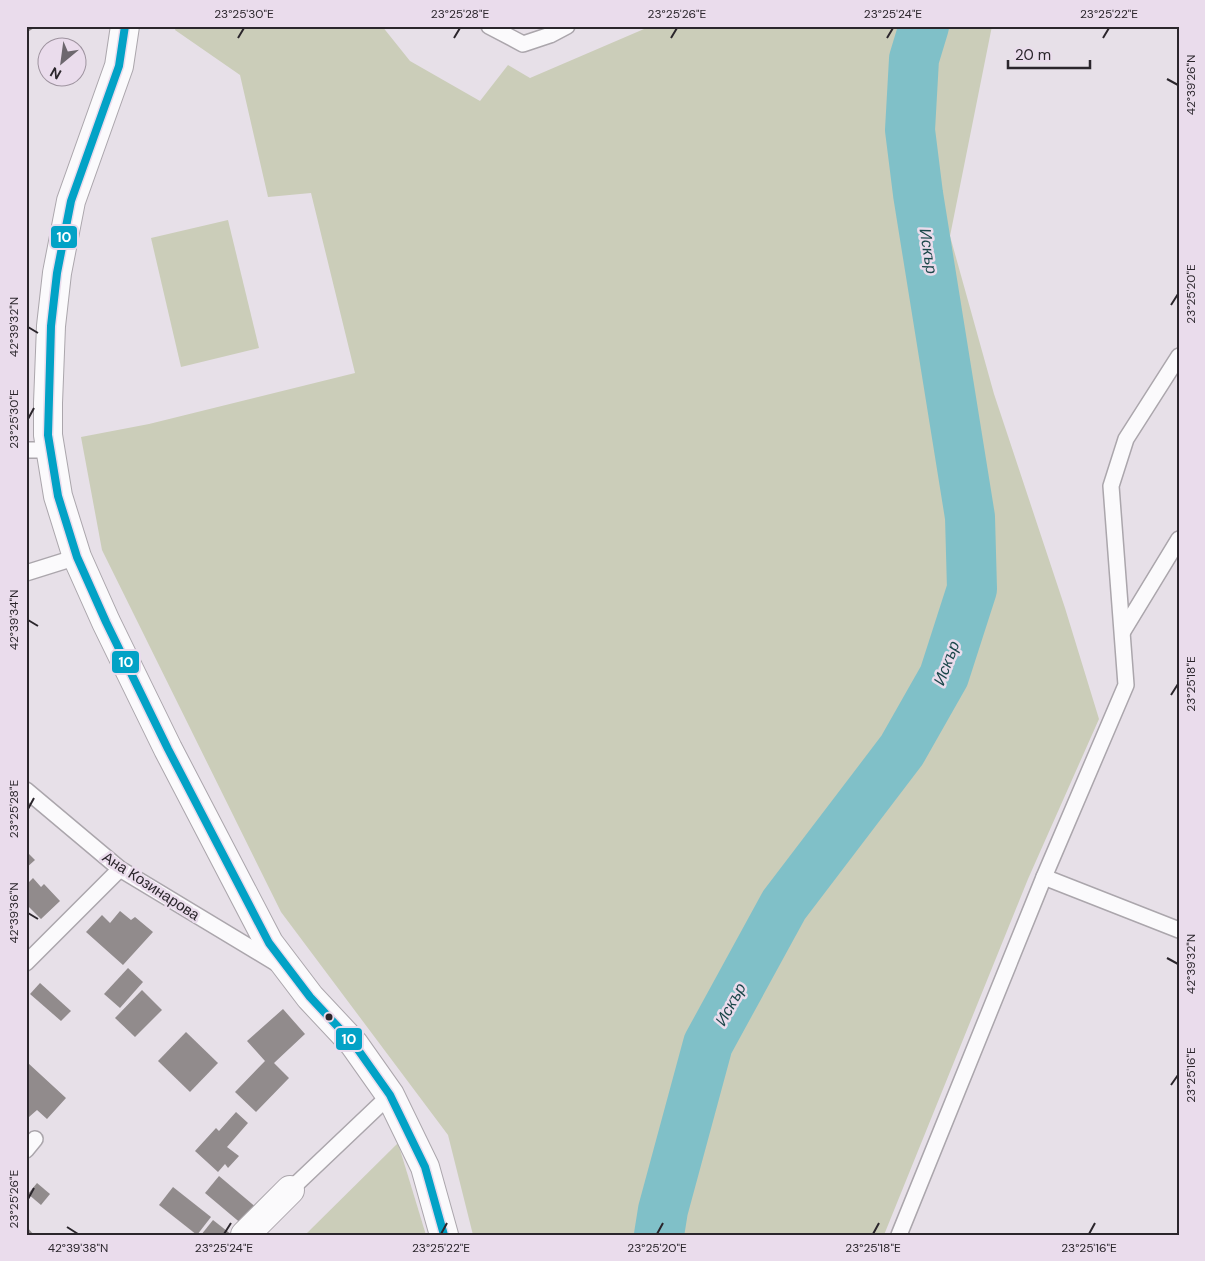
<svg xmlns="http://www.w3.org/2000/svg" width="1205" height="1261" font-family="'DM Sans',sans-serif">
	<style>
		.green { fill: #cbcdb9 }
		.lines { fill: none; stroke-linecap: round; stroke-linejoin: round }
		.river { stroke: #80c0c8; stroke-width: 50 }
		.building { fill: #918b8c }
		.lane-casing { stroke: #aba6ac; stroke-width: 18 }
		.street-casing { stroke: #aba6ac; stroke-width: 30 }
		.lane { stroke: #fbfafc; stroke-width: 15 }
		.street { stroke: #fbfafc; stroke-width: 28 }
		.bus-1-casing { stroke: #eadcec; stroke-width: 11 }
		.bus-1 { stroke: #02a2c6; stroke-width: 8 }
		.ticks { fill: none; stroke: #2b262c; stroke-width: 2 }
		.bus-dot { fill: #2b262c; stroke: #eadcec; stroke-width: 2 }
		.labels { text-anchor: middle; stroke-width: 5; stroke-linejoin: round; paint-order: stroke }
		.street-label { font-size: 15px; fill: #2b262c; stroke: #eadcec }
		.water-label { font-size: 16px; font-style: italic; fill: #1a4649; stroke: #eadcec }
		.line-badge { stroke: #eadcec; stroke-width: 2 }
		.badge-label { font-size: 14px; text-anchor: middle; font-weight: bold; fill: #fff }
		.neatline { fill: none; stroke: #2b262c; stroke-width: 2 }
		.ticks-label { font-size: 12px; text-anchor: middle; fill: #2b262c }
	</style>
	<rect width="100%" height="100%" fill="#e7e0e8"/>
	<g class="green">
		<polygon points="176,26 382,26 410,61 480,101 508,65 530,78 651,26 992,26 950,236 994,394 1065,608 1099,719 1028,879 884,1235 473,1235 448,1135 281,912 102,550 81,437 149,424 355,373 311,193 268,197 240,75 175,30"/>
		<polygon points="228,220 259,348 181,367 151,238"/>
		<polygon points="398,1143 426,1235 305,1235"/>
	</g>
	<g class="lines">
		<polyline class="river" points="659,1235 663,1210 708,1044 784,905 902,750 944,676 972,589 970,517 918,194 910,130 914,59 924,26"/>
	</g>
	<g class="building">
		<polygon points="26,26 32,26 34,28 26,33"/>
		<polygon points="26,851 35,860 26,868"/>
		<polygon points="33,878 41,887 44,884 60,901 41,919 26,904 26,885"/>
		<polygon points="120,911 131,920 135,917 153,932 123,965 86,932 102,915 110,923"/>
		<polygon points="128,968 143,982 120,1008 104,994"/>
		<polygon points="40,983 71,1011 61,1021 30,994"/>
		<polygon points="142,990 162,1010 135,1037 115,1018"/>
		<polygon points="283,1009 305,1034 274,1063 289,1078 256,1112 235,1092 265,1061 247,1041"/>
		<polygon points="186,1032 218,1063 190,1092 158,1061"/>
		<polygon points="28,1063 66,1098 47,1119 37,1110 29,1117 26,1114 26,1065"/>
		<polygon points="236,1112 248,1123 227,1147 239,1156 228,1168 225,1164 218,1172 195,1151 216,1128 219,1131"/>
		<polygon points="219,1176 257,1208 243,1225 205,1193"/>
		<polygon points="37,1183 50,1194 41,1205 28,1194"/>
		<polygon points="173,1187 211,1217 197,1235 159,1205"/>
		<polygon points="213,1220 232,1235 201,1235"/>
		<polygon points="26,1226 34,1235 26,1235"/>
	</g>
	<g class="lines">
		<defs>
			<g id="lane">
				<polyline points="489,26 523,44 550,35 567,26"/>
				<polyline points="26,450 50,450"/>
				<polyline points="26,573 77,557"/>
				<polyline points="1123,631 1179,539"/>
				<polyline points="26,790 120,869 276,963"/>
				<polyline points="1044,877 1179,930"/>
				<polyline points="26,963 120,869"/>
				<polyline points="26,1150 35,1139"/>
				<polyline points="290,1190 390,1095"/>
				<polyline points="899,1235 1044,877 1126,685 1111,486 1126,439 1179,356"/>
			</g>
			<g id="street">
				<polyline points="125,26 119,66 71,201 57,273 51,326 48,403 48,435 58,496 77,557 106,622 168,749 269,943 310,997 354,1044 390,1095 425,1167 444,1235"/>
				<polyline points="245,1235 290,1190"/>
			</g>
		</defs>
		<use href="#lane" class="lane-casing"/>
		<use href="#street" class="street-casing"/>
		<use href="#lane" class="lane"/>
		<use href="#street" class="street"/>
		<defs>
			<polyline id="bus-1" points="125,26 119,66 71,201 57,273 51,326 48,435 58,496 77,557 106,622 168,749 269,943 310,997 354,1044 390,1095 425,1167 444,1235"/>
		</defs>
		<use href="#bus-1" class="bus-1-casing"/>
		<use href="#bus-1" class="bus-1"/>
	</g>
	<path class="ticks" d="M238 38 244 28M454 38 460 28M671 38 677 28M887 38 893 28M1103 38 1109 28M1167 79 1178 85M1171 305 1178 294M28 327 38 333M28 419 34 408M28 620 38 626M1171 695 1178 684M28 809 34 798M28 913 38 919M1167 958 1178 964M1171 1085 1178 1075M28 1199 34 1188M67 1227 78 1234M224 1234 231 1223M441 1234 447 1223M657 1234 663 1223M873 1234 879 1223M1089 1234 1095 1223"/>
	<circle class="bus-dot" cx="329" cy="1017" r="4.5"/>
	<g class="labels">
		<g class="street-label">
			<text transform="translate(151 886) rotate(33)" y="5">Ана Козинарова</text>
		</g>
		<g class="water-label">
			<text transform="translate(929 251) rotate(81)" y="6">Искър</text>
			<text transform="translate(946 663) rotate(-69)" y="6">Искър</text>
			<text transform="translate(730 1004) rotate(-61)" y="6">Искър</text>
		</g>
	</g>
	<g class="line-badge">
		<rect x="50" y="225" width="28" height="24" rx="5" fill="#02a2c6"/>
		<rect x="111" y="650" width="29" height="24" rx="5" fill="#02a2c6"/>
		<rect x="335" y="1027" width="28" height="24" rx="5" fill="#02a2c6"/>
	</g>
	<g class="badge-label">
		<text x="64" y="242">10</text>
		<text x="126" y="667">10</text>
		<text x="349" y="1044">10</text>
	</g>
	<rect width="1205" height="1261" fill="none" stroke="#eadcec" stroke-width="55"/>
	<g transform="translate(62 62) rotate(209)"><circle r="24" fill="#eadcec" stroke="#9e939f"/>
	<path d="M0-4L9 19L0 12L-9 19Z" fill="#6d676e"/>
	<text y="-8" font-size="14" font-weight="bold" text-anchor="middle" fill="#2b262c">N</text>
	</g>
	<path d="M1008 60v8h82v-8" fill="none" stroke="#2b262c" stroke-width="2.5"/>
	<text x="1015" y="60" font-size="15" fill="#2b262c" stroke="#eadcec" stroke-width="4" paint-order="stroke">20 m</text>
	<rect x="28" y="28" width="1150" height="1206" class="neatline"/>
	<g class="ticks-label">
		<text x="244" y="18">23°25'30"E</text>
		<text x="460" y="18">23°25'28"E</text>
		<text x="677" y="18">23°25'26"E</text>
		<text x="893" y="18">23°25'24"E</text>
		<text x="1109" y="18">23°25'22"E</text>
		<text transform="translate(1191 85) rotate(-90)" y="4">42°39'26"N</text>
		<text transform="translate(1191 294) rotate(-90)" y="4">23°25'20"E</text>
		<text transform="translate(14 327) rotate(-90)" y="4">42°39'32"N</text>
		<text transform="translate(14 419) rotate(-90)" y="4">23°25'30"E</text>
		<text transform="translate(14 620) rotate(-90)" y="4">42°39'34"N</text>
		<text transform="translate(1191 684) rotate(-90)" y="4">23°25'18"E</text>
		<text transform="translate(14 809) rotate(-90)" y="4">23°25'28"E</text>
		<text transform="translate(14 913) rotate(-90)" y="4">42°39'36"N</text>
		<text transform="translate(1191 964) rotate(-90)" y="4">42°39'32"N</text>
		<text transform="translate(1191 1075) rotate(-90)" y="4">23°25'16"E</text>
		<text transform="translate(14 1199) rotate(-90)" y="4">23°25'26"E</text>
		<text x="78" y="1252">42°39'38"N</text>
		<text x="224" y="1252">23°25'24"E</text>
		<text x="441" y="1252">23°25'22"E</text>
		<text x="657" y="1252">23°25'20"E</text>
		<text x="873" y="1252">23°25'18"E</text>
		<text x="1089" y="1252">23°25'16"E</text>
	</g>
</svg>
